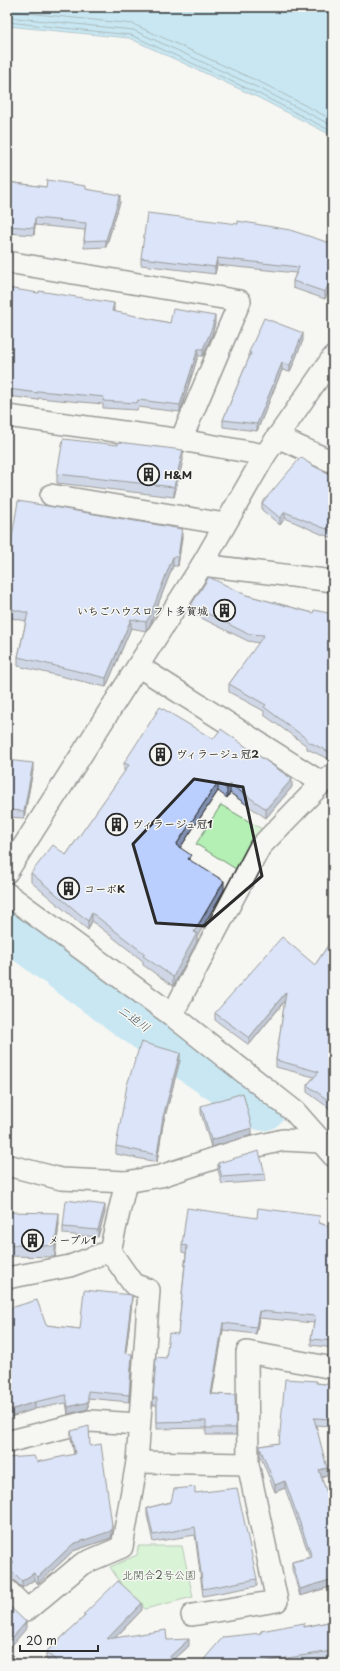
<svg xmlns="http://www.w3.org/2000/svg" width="340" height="1671" font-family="'Playpen Sans','Klee One',sans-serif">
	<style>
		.green { fill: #b4efb4; stroke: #708d70 }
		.water { fill: #90d6f2; stroke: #6892a2 }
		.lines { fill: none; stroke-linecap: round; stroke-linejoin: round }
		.shore { stroke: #536f7b; stroke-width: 1 }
		.river { stroke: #90d6f2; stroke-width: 47 }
		.minor-casing { stroke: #2b2b2b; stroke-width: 24 }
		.tertiary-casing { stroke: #2b2b2b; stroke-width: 25 }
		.minor { stroke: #f6f6f2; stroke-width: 21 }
		.tertiary { stroke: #f6f6f2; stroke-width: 22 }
		.wall { fill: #a0b2da; stroke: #2b2b2b }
		.shaded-wall { fill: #8291b2; stroke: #2b2b2b }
		.building { fill: #bacffe; stroke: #2b2b2b }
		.marked { fill: none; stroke: #2b2b2b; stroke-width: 3; stroke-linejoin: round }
		.labels { text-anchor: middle; stroke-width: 3; stroke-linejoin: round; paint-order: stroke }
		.poi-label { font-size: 11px; font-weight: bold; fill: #2b2b2b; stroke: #f6f6f2; text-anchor: start }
		.park-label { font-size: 11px; fill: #4d5c4d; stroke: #f6f6f2 }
		.water-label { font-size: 12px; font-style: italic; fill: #44565d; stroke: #f6f6f2 }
	</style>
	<rect width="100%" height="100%" fill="#f6f6f2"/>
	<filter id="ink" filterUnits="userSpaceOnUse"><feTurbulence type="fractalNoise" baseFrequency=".025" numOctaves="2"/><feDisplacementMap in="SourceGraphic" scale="8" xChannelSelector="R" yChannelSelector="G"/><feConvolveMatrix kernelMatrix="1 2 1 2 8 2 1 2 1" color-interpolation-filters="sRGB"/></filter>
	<g filter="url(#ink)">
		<g class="green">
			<polygon points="221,805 262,829 236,869 196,844"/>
			<polygon points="138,1546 182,1546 193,1597 145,1609 121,1584 110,1567 137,1555"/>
		</g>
		<polygon class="water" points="7,7 333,7 333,136 259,98 129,38 7,26"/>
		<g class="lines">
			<g class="shore">
				<polyline points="7,11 133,24 266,85 333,120"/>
				<polyline points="7,17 133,30 263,90 333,126"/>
				<polyline points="7,22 131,35 261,95 333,132"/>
			</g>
			<path class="river" d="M7 926C91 988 175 1051 263 1107"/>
			<defs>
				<g id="minor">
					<polyline points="7,262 240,301 181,440"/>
					<polyline points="7,416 181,440 265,455"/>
					<polyline points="277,437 333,462"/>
					<polyline points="51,495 225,524"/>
					<polyline points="202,565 333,581"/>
					<polyline points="138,666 322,783"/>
					<polyline points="7,872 202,565 265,455 333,357"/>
					<polyline points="172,1015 260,847 322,783 333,774"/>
					<polyline points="7,1165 61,1179 126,1182 161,1176 237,1151 283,1140 321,1142"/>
					<polyline points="7,1278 70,1266 110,1251 126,1182"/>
					<polyline points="7,1442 90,1421 139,1424"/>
					<polyline points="137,1462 248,1464"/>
					<polyline points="7,1590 27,1610 82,1564 122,1547 137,1462 149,1290 133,1284 110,1251"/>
					<polyline points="192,1615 277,1601 248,1464 247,1352 333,1368"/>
				</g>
				<polyline id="tertiary" points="7,894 172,1015 295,1112 333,1155"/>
			</defs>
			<use href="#minor" class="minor-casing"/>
			<use href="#tertiary" class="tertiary-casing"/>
			<use href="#minor" class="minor"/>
			<use href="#tertiary" class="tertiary"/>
		</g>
		<g class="wall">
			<polygon points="7,182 46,187 86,189 120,202 106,247 84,248 84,241 85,230 35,225 34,235 7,233"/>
			<polygon points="333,244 333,281 325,299 293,288 293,281 296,273 217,265 215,274 141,265 141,258"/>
			<polygon points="7,288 114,310 114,312 170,323 215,323 212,335 203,356 198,356 180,412 138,407 137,410 103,408 103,404 38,398 38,400 8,396 8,383 7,382"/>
			<polygon points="303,340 290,372 282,370 257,431 223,427 223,420 249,358 249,352"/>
			<polygon points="183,460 174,497 57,483 57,474"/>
			<polygon points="310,464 333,476 333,496 329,508 333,509 333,538 321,534 285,518 280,525 262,510 262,503"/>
			<polygon points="182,537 178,566 173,566 150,625 146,631 131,628 106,687 18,666 18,657 26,621 7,617 7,567"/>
			<polygon points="246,595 313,613 333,614 333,761 307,749 307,746 264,715 264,711 229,692 229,684 259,643 248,641 191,613 191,605"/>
			<polygon points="7,760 33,770 24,818 7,817"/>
			<polygon points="124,763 292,787 266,818 230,793 227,798 218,791 180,848 191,861 224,890 197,937 197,942 173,986 143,965 143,961 92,921 88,930 31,882 31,873 66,855 125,772 124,771"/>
			<polygon points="333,938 333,1108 332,1110 307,1092 307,1085 314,1077 276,1067 276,1060 285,1001 249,1045 215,1020 215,1013 315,965"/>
			<polygon points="180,1060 163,1124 157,1162 116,1154 116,1146"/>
			<polygon points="201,1106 252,1135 211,1147 201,1113"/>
			<polygon points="218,1163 265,1174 265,1181 222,1184 218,1170"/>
			<polygon points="105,1212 98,1237 63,1234 63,1227"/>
			<polygon points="257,1218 320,1223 333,1228 333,1348 311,1345 311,1339 314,1323 259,1318 256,1334 223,1330 212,1394 235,1395 236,1435 206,1435 206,1428 157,1429 157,1405 153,1405 153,1398 166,1358 178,1334 186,1253 182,1252 182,1245"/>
			<polygon points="7,1222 59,1224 55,1257 7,1256"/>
			<polygon points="132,1302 126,1353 132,1361 129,1402 88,1398 88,1409 68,1414 66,1403 35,1409 7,1418 46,1325 80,1329"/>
			<polygon points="317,1383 333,1385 333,1426 316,1425 327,1475 321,1477 333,1511 333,1586 300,1596 292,1569 292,1562 310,1557 285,1488 275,1492 260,1455 260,1446 279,1443"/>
			<polygon points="71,1431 90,1446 112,1532 111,1538 73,1551 38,1584 34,1580 22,1588 15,1581 7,1578 7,1571 11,1566 7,1562 7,1458 37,1462 74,1455 71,1438"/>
			<polygon points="195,1493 257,1579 257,1586 203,1596 195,1535 153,1542 147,1515 147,1508 171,1502"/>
			<polygon points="142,1610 115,1638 167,1640 189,1646 169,1664 52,1664 46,1659 46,1652 84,1617 84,1614"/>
			<polygon points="333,1621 333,1662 332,1658 294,1664 200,1664 261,1633 261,1631 304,1627"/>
		</g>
		<g class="shaded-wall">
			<polygon points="120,195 120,202 106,247 106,240"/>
			<polygon points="35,218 35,225 34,235 34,228"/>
			<polygon points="217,258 217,265 215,274 215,267"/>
			<polygon points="333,274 333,281 325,299 325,292"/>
			<polygon points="114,303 114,310 112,318 112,311"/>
			<polygon points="215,316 215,323 212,335 203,356 203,349"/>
			<polygon points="303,333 303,340 290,372 290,365"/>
			<polygon points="198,349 198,356 180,412 180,405"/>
			<polygon points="282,363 282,370 257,431 257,424"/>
			<polygon points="183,450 183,460 174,497 174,487"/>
			<polygon points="333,489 333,496 327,514 327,507"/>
			<polygon points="285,512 285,518 280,525 280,518"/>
			<polygon points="182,529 182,537 178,566 178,557"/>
			<polygon points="173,557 173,566 150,625 146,631 146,622"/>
			<polygon points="131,619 131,628 106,687 106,678"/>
			<polygon points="33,763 33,770 24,818 24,811"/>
			<polygon points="292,779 292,787 266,818 266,809"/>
			<polygon points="218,782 218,791 176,854 176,845"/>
			<polygon points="230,784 230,793 227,798 227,789"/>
			<polygon points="224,881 224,890 197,937 197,942 173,986 173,977 194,932"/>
			<polygon points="92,913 92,921 88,930 88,921"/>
			<polygon points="286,992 286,999 249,1045 249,1038"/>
			<polygon points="180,1053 180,1060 163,1124 157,1162 157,1155 163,1117"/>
			<polygon points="333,1101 333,1108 332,1110 332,1103"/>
			<polygon points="252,1128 252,1135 211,1147 211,1140"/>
			<polygon points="105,1205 105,1212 98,1237 98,1230"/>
			<polygon points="59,1213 59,1224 55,1257 55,1246"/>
			<polygon points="132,1295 132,1302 125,1360 125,1353"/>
			<polygon points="259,1311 259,1318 256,1334 256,1327"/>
			<polygon points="223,1323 223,1330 211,1401 211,1394"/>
			<polygon points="132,1354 132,1361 129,1402 129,1395"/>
			<polygon points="35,1402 35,1409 7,1418 7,1411"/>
			<polygon points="88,1402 88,1409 68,1414 68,1407"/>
			<polygon points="327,1468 327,1475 319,1477 319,1470"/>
			<polygon points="285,1481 285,1488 275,1492 275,1485"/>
			<polygon points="112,1525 112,1532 111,1538 73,1551 38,1584 38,1577 73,1544"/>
			<polygon points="34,1573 34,1580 22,1588 22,1581"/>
			<polygon points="333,1579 333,1586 300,1596 300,1589"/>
			<polygon points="142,1603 142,1610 107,1646 107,1639"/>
			<polygon points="26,1622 26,1629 7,1651 7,1644"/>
			<polygon points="189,1639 189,1646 169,1664 162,1664"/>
		</g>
		<g class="building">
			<polygon points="47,180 86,186 86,189 120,195 106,240 84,241 86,223 35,218 34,228 7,226 7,182 46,187"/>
			<polygon points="147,213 238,224 238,221 290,230 333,244 333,274 325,292 293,281 299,267 217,258 215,267 141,258"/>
			<polygon points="7,288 39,293 39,291 114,303 112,311 170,323 173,309 215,316 212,328 203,349 198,349 180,405 138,400 137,403 103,401 104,397 38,391 38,393 8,389 9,375 7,375"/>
			<polygon points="264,318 303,333 290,365 282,363 257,424 223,420 251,353 249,352"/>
			<polygon points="63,439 118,445 118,442 183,450 174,487 57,474"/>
			<polygon points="301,457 310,464 333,476 333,489 327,507 333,509 333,531 321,527 285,512 280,518 262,503"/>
			<polygon points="18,501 182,529 178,557 173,557 150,616 146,622 131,619 106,678 18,657 28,613 7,608 7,567"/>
			<polygon points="209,577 246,595 313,613 314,610 333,614 333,754 307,741 307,739 264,707 266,705 229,684 264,635 248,634 191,605"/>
			<polygon points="160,707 213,739 221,729 292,779 266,809 230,784 227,789 218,782 176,845 191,855 188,859 224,881 194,932 197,933 173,977 143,956 145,954 92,913 88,921 31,873 53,845 66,855 129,765 124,763"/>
			<polygon points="7,760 33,763 24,811 7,810"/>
			<polygon points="282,937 315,965 333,938 333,1101 332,1103 307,1085 319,1072 276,1060 286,992 249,1038 215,1013"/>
			<polygon points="141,1042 180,1053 163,1117 157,1155 116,1146 127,1085"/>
			<polygon points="243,1093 252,1128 211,1140 201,1106"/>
			<polygon points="259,1151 265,1174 222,1177 218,1163"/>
			<polygon points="66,1200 105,1205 98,1230 63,1227"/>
			<polygon points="187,1208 257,1218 258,1208 320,1216 319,1223 333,1228 333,1341 311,1339 315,1316 259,1311 256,1327 223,1323 211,1394 235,1395 236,1428 206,1428 206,1421 157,1422 157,1398 153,1398 156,1357 166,1358 169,1333 178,1334 187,1246 182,1245"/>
			<polygon points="9,1212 59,1213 55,1246 7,1245 7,1222 8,1222"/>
			<polygon points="84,1290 132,1295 125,1353 132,1354 129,1395 88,1391 88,1402 68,1407 66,1395 35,1402 7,1411 7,1309 37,1300 46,1325 80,1329"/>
			<polygon points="285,1379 317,1381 316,1383 333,1385 333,1419 314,1418 327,1468 319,1470 333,1511 333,1515 331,1516 333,1522 333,1579 300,1589 292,1562 312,1557 285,1481 275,1485 260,1448 260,1446 279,1443"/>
			<polygon points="89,1426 90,1446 101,1444 112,1525 111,1531 73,1544 38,1577 34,1573 22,1581 15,1574 7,1571 14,1562 7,1555 7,1458 34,1456 37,1462 75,1454 71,1431"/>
			<polygon points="195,1487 195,1493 237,1488 257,1579 203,1589 195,1527 153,1535 147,1508 171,1502 174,1489"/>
			<polygon points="118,1581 142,1603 107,1639 166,1630 167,1640 189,1639 162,1664 60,1664 46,1652 85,1616 84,1614"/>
			<polygon points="7,1604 26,1622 7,1644"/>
			<polygon points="333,1621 333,1655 332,1651 250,1664 200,1664 223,1637 261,1633 261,1631 304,1623 304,1627"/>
		</g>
	</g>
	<path d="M0 0H340V1671H0ZM194 779 243 787 262 876 204 926 156 923 133 844Z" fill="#f6f6f2" fill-opacity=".55" fill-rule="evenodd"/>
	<path class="marked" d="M194 779 243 787 262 876 204 926 156 923 133 844Z"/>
	<defs>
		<symbol id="building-ring" viewBox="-11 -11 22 22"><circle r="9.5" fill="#f6f6f2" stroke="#2b2b2b" stroke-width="1.5"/><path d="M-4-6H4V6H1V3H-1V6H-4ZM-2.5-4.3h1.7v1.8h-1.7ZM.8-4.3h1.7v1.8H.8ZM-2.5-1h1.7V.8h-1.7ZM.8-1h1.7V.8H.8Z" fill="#2b2b2b"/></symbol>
	</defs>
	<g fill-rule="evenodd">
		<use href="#building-ring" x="136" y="462" width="25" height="25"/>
		<use href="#building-ring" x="212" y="598" width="25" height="25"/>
		<use href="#building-ring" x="148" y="742" width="25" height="25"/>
		<use href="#building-ring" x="104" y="812" width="25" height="25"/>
		<use href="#building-ring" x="56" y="876" width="25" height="25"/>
		<use href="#building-ring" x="20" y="1228" width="25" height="25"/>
	</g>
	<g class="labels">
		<g class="poi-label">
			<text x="164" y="479">H&amp;M</text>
			<text x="208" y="615" text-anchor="end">いちごハウスロフト多賀城</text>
			<text x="176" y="758">ヴィラージュ冠2</text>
			<text x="132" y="828">ヴィラージュ冠1</text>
			<text x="84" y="893">コーポK</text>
			<text x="48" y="1244">メープル1</text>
		</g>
		<g class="park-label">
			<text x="159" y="1579">北関合2号公園</text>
		</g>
		<g class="water-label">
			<text transform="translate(134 1019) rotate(35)" y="4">二迫川</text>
		</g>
	</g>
	<rect width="340" height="1671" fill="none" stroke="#f6f6f2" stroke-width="24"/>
	<rect x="12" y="12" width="316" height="1647" fill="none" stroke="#2b2b2b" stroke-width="1.5" filter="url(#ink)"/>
	<path d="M20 1645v6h78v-6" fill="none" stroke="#2b2b2b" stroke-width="2"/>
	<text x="26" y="1645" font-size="12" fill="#2b2b2b" stroke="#f6f6f2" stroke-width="3" paint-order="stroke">20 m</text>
</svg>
